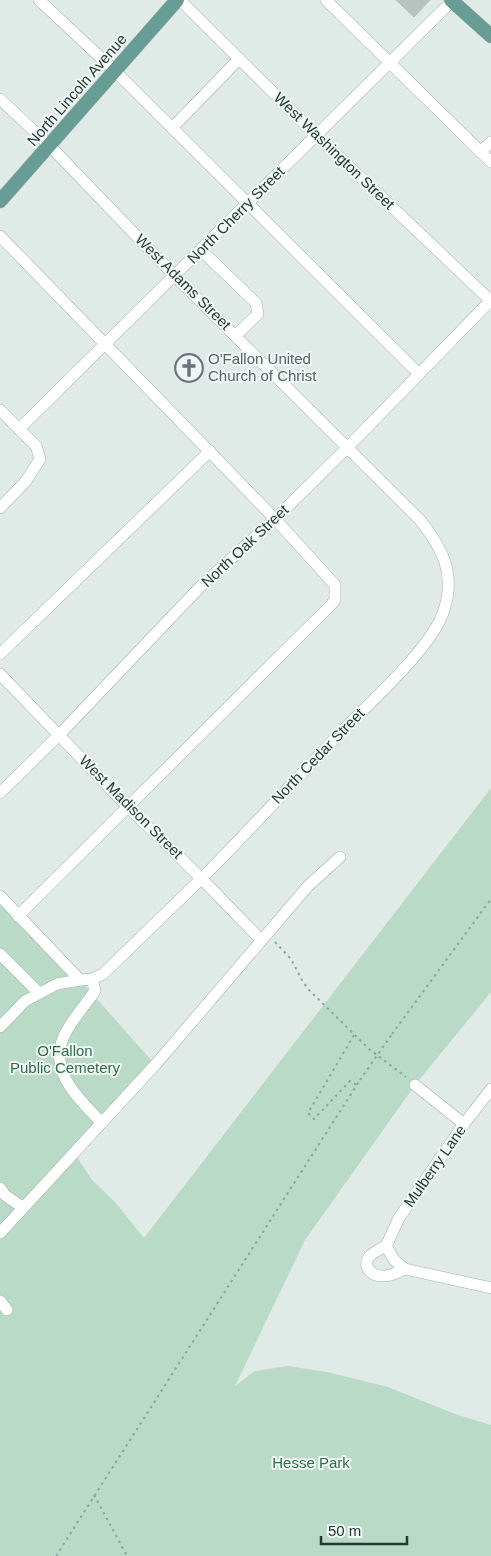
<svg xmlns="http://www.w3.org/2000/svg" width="491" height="1556" font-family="Helvetica,sans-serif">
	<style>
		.green { fill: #b9dac6 }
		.building { fill: #b5c4bf; stroke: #b3c3be }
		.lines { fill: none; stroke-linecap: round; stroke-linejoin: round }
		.minor-casing { stroke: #a3b1ad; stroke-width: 12 }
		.major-casing { stroke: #bdc4c2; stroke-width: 15 }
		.path { stroke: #82aba3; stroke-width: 2; stroke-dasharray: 2.5 4; stroke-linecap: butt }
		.minor { stroke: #fff; stroke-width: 11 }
		.major { stroke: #679d94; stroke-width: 14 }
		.path-bridge { stroke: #82aba3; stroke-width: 2; stroke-dasharray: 2.5 4; stroke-linecap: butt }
		.labels { text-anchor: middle; stroke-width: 4; stroke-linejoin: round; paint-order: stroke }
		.street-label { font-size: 15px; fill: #223935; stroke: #f0f7f4 }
		.worship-label { font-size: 15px; fill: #5b616d; stroke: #f0f7f4; text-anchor: start }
		.park-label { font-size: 15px; fill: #2e6d4d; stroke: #f0f7f4 }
	</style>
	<rect width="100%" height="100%" fill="#e0eae6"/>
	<polygon class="green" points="491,788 491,992 415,1085 305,1240 235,1386 255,1371 288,1366 327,1372 388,1387 455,1414 491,1425 491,1556 0,1556 0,899 80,980 152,1061 71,1148 92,1180 115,1202 144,1238"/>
	<polygon class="building" points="396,0 430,0 414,17"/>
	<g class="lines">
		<defs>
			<g id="minor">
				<polyline points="39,0 115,71 419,374"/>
				<polyline points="180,0 316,135 491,301"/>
				<polyline points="326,0 491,162"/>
				<path d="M0 99 50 146 175 276 420 520C442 548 456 573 444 610 434 645 372 701 345 728 297 778 250 830 201 879 168 911 136 942 103 974L92 979 80 980 0 896"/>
				<polyline points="172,128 239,59"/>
				<polyline points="480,152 491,142"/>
				<polyline points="0,236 275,519 335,585 335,600 329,607 18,916"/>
				<polyline points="201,250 256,303 258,314 236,335"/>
				<polyline points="0,410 36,446 40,459 26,481 0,508"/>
				<polyline points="19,429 453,0"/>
				<polyline points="0,654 210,451"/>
				<polyline points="0,674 128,807 201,878 261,940"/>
				<polyline points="0,793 59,735 201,586 275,519 348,447 491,300"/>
				<polyline points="0,954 39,993"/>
				<path d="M92 979 95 991C86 1004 70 1022 64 1036 48 1071 78 1098 101 1122"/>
				<polyline points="0,1027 25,1001 57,984 80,980"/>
				<polyline points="415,1085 464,1124"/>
				<polyline points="491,1089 464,1124 399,1218 386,1246 394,1260 405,1269 491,1288"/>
				<polyline points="0,1188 5,1195 22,1207"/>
				<polyline points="0,1233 156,1064 308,886 340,857"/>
				<path d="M386 1246C380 1249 373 1252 369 1257 362 1267 372 1276 382 1276 389 1277 398 1272 405 1269"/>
				<polyline points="0,1301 7,1310"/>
			</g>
			<g id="major">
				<polyline points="451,0 491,36"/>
				<polyline points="0,201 177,0"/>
			</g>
		</defs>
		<use href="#minor" class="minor-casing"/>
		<use href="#major" class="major-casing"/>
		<g class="path">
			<polyline points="275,942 291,959 303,982 309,990 369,1049 406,1077"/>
			<polyline points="392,1034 491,899"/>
			<polyline points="354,1035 308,1113 314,1119 350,1081 357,1085"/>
			<polyline points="94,1495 127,1556"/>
			<polyline points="56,1556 360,1080"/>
		</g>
		<use href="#minor" class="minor"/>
		<use href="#major" class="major"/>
		<polyline class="path-bridge" points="360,1080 392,1034"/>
	</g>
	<defs>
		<symbol id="church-ring" viewBox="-11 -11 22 22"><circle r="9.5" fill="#f0f7f4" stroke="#6b7280" stroke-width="1.5"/><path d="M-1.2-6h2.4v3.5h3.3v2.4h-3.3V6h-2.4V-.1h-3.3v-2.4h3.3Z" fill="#6b7280"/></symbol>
	</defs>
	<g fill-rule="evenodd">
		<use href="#church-ring" x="173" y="352" width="32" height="32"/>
	</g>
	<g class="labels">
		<g class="street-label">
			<text transform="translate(77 90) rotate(-49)" y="5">North Lincoln Avenue</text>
			<text transform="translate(334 151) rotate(44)" y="5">West Washington Street</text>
			<text transform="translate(236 215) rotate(-45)" y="5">North Cherry Street</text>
			<text transform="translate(183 282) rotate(45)" y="5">West Adams Street</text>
			<text transform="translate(245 546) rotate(-43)" y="5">North Oak Street</text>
			<text transform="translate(318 756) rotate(-46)" y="5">North Cedar Street</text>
			<text transform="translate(131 807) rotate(45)" y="5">West Madison Street</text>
			<text transform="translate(435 1166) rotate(-55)" y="5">Mulberry Lane</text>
		</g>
		<g class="worship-label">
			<text x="208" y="364">O'Fallon United<tspan x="208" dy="17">Church of Christ</tspan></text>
		</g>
		<g class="park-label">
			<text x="65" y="1056">O'Fallon<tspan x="65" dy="17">Public Cemetery</tspan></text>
			<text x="311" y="1468">Hesse Park</text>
		</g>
	</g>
	<path d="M321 1536v8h86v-8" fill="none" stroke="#223935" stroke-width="2.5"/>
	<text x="328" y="1536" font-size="15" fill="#223935" stroke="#f0f7f4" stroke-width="4" paint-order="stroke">50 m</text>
</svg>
